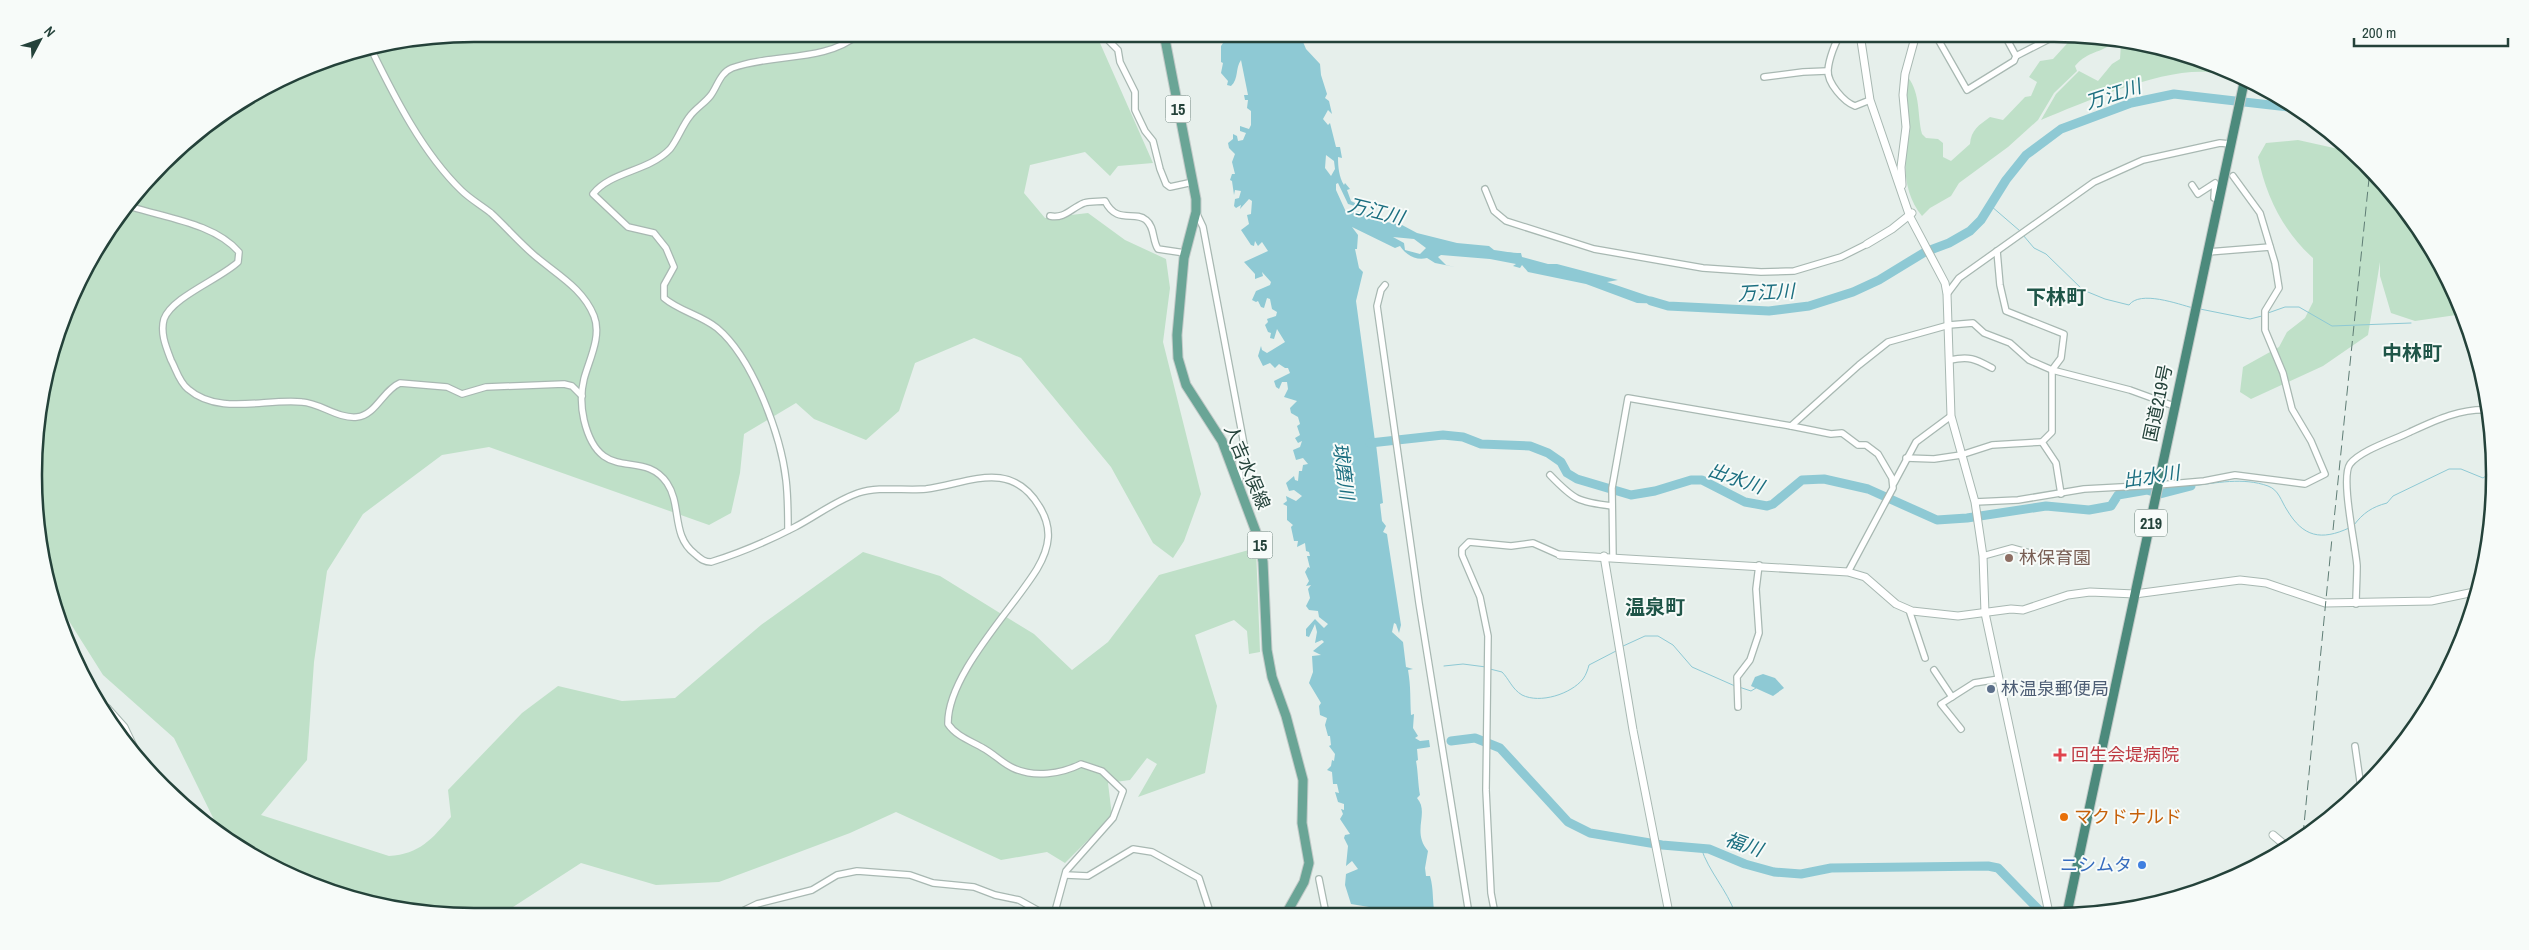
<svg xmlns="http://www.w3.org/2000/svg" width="2529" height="950" font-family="'Archivo Narrow','Noto Sans JP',sans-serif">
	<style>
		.green { fill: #bfe0c8 }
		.water { fill: #8ec9d4; fill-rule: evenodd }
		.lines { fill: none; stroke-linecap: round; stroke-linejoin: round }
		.stream { stroke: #8ec9d4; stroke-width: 1 }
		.river { stroke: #8ec9d4; stroke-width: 9 }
		.minor-casing { stroke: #a8b8b2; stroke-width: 8 }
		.tertiary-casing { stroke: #a8b8b2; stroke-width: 9 }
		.primary-casing { stroke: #c2cac8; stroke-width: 11 }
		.trunk-casing { stroke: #c2cac8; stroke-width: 11 }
		.minor { stroke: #fff; stroke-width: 5.5 }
		.tertiary { stroke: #fff; stroke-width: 7 }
		.primary { stroke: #6aa596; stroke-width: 9 }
		.trunk { stroke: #4c8a7c; stroke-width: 9 }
		.rail { stroke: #5f7d75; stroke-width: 1; stroke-dasharray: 10 5; stroke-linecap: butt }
		.education-dot { fill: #8d6e63; stroke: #f7fbf9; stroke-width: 2 }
		.service-dot { fill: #5c6f8a; stroke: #f7fbf9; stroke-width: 2 }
		.health-dot { fill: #e0444e; stroke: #f7fbf9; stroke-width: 2 }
		.food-dot { fill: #e8710a; stroke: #f7fbf9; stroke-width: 2 }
		.shop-dot { fill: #3f7fe0; stroke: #f7fbf9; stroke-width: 2 }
		.labels { text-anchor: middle; stroke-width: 4; stroke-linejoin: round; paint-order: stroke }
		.shield { fill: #f7fbf9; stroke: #637a73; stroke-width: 1 }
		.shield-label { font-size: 16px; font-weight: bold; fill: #24423a }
		.street-label { font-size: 18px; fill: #24423a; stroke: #f7fbf9 }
		.education-label { font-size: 18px; fill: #785e54; stroke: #f7fbf9; text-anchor: start }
		.service-label { font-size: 18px; fill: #4e5e75; stroke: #f7fbf9; text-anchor: start }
		.health-label { font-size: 18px; fill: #be3a42; stroke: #f7fbf9; text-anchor: start }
		.food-label { font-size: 18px; fill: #c56008; stroke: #f7fbf9; text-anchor: start }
		.shop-label { font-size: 18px; fill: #366cbe; stroke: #f7fbf9; text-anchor: end }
		.water-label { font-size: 19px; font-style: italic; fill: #1c6f80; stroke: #f7fbf9 }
		.quarter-label { font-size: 20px; font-weight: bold; fill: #1f5548; stroke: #f7fbf9 }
		.rim { fill: none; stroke: #24423a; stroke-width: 2.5 }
	</style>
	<rect width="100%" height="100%" fill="#e6efeb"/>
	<g class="green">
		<path d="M475 34H1096L1153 163 1118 166 1110 176 1085 152 1030 165 1024 193 1045 218 1088 213 1125 240 1166 259 1170 288 1163 342 1201 494 1184 541 1173 558 1153 543 1111 467 1021 358 974 338 915 363 899 411 866 440 814 419 796 403 744 434 740 473 731 513 709 525 489 447 442 455 363 514 327 571 314 662 307 760 261 815 389 856C420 854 432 839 451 817L448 790 522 713 558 686 622 701 675 698 761 625 863 552 940 576 1034 634 1072 670 1108 642 1159 575 1256 548 1260 652 1249 654 1247 631 1234 620 1195 635 1217 706 1205 773 1138 797 1157 764 1147 758 1130 780 1108 783 1112 816 1065 863 1047 852 1001 860 896 812 850 833 719 882 656 885 581 863 499 916H475L361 901 280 871 221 834 174 738 103 675 52 594 42 561 38 417 57 333 93 255 184 143 254 93 333 57Z"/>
		<path d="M2074 36 2114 42C2100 54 2089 50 2075 66L2077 71 2054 93 2038 120 2008 147 1959 183 1951 196 1930 208 1922 216C1906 197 1903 171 1907 146 1908 140 1910 134 1910 127 1908 112 1902 91 1908 77 1921 95 1917 114 1922 134L1926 138 1938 139 1943 143V157L1951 161 1970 144C1971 130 1979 125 1990 117L2003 120 2025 97 2031 96 2037 82 2029 77 2040 61 2053 59Z"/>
		<path d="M2121 43 2168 49 2234 74 2233 78C2225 76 2215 73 2207 72 2159 69 2085 102 2041 120L2056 94 2079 71 2098 81 2112 64 2120 59Z"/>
		<path d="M2298 140 2352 152 2386 184 2436 255 2463 314 2415 321 2391 313 2380 276V262L2368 335 2323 366 2251 399 2240 392 2243 367 2279 347 2287 332 2305 318 2313 302V258C2283 231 2266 196 2258 157L2266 143Z"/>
	</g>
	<g class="water">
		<path d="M1224 34H1303L1301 37 1306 49 1320 64 1321 75 1327 94 1325 98 1329 101 1332 114 1328 110 1323 119 1328 125 1330 123 1336 147H1340L1342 158 1338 157C1338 167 1339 177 1344 185L1345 183 1350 189 1347 190 1351 201 1355 203V206L1348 204 1338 183 1336 184V190L1346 212 1357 211 1377 220 1402 225 1417 233 1457 243 1489 246 1494 250C1504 251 1511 253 1521 253L1522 257 1548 264H1557L1618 280 1607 282 1672 304 1637 303 1586 284 1528 272 1522 265 1520 268 1513 266 1516 264 1490 259 1441 255 1438 257 1446 265 1455 267 1435 263 1427 258C1416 261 1406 255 1400 246L1395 248 1352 227 1358 235 1357 249H1355L1359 268 1363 272 1356 301 1375 441H1380L1381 444H1376L1383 503 1380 504 1382 521 1386 526 1383 532 1387 534 1388 541 1401 625 1399 633 1396 624 1394 623 1392 632 1403 642 1406 667 1413 669 1408 670C1411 687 1410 699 1411 715L1414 714 1413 728 1418 736 1415 738 1420 741 1429 740 1430 747 1417 749 1418 760 1416 761C1418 771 1418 784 1420 795L1417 798C1430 813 1411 831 1428 851L1425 868 1426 876H1430C1434 889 1432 903 1435 914H1370L1369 907 1351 904 1345 885 1346 874 1358 869 1352 861 1346 866 1348 846 1344 838 1345 835 1350 834 1340 819 1343 814 1341 809 1344 810V804L1338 802 1335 792 1339 793 1337 784H1333L1332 772 1327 770 1331 766 1332 760 1334 761 1335 754 1329 746 1331 745 1330 736H1328L1325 725 1327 718 1320 715 1319 706 1321 703 1309 683 1313 672 1312 656 1321 655 1313 651 1324 642 1322 640 1315 643 1317 632 1315 624 1309 637 1306 636V629L1315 619 1324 628 1328 624 1319 617 1318 611 1309 610 1306 606 1310 598 1308 589 1311 585 1306 586 1309 581 1305 572 1308 567 1310 568 1307 556H1310L1309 552 1306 551 1305 543 1297 547 1298 541H1294L1291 527 1293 525 1287 520V506L1283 504 1287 501 1286 496 1296 501 1302 496 1294 490 1289 491 1286 483 1294 476 1295 480 1298 481 1299 471H1302L1303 465 1308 464 1303 458 1296 460 1293 450 1300 447 1302 441 1298 443 1295 438 1300 435 1297 426 1300 424 1298 417 1291 413 1290 408 1297 401 1284 397 1288 389 1287 382H1282L1279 389 1276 387 1274 381 1290 373 1288 368H1285L1279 364 1275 368 1270 363 1263 366 1258 356 1261 346 1262 350 1267 353 1285 342 1277 329 1274 339 1270 338 1271 333 1268 332 1265 325 1268 322 1267 319 1276 316 1277 312 1272 309 1270 299 1267 298 1264 308 1261 307 1258 301 1256 302 1252 300 1256 291 1270 285 1271 282 1262 272 1263 276 1255 279V274L1244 262 1268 251 1262 242 1258 246 1255 241 1254 246 1251 245 1241 230 1249 224 1247 215 1251 214 1252 201 1249 199 1240 209 1241 205 1236 208 1234 206 1235 199 1239 198 1241 191 1235 190 1234 195 1232 181 1230 180 1232 174H1235L1232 162 1235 154 1229 148 1228 143 1233 139V134L1237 136 1238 141 1243 140 1246 133 1240 131V126L1249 129 1251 125V111L1247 108 1248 100H1245L1244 95H1248L1241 60C1235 68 1239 79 1231 86L1227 85 1228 81 1221 73 1223 63 1221 62V46L1225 40ZM1326 155 1334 161 1335 169 1331 176 1325 168ZM1393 237 1414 239 1426 248 1420 254 1405 250 1404 243Z"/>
		<polygon points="1763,674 1775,678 1784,688 1773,696 1751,686 1755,677"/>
	</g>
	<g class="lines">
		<g class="stream">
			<polyline points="1991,206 2020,231"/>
			<path d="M2023 235 2034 248 2046 254 2083 290 2105 299 2129 305C2140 290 2178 304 2193 308"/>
			<polyline points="2200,309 2250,319 2262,316"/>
			<polyline points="2268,313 2285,307 2299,307 2332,326 2411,323"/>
			<path d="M2191 486C2216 483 2243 477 2268 486 2279 490 2281 501 2287 510 2303 537 2321 541 2349 528"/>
			<path d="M2354 525C2363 513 2372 507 2387 503L2393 496 2449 469H2461L2483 478 2493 471"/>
			<polyline points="1621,647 1645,636 1658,636 1673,645 1692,667 1735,686"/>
			<polyline points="1444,666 1463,664 1486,667"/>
			<path d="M1490 669 1502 672C1509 679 1512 689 1522 695 1540 704 1571 694 1583 679 1586 675 1588 669 1589 665L1616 651"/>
			<polyline points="1739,687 1751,691 1756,688"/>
			<path d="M1701 848C1709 872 1727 890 1735 913"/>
		</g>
		<g class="river">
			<polyline points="1651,301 1668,306 1769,311 1809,306 1853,292 1879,280 1925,252 1949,243 1970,231 1981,220 2006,180 2026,155 2061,129 2131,103 2174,94 2296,108"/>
			<polyline points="1370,443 1443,435 1463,437 1481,444 1530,446 1548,453 1561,462 1567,473 1577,479 1631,495 1655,491 1691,480 1702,480 1745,502 1767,506 1773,504 1802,480 1824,479 1868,489 1937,520 1967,518 2046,506 2089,510 2111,506 2118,495 2147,490 2160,494 2191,486"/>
			<polyline points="1451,741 1475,738 1500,748 1568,822 1590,833 1662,845 1709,849 1745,864 1774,872 1801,874 1831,868 1988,866 1998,868 2039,910 2046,913"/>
		</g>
		<defs>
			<g id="minor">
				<polyline points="1108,34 1109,41 1118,50 1120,62 1135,92 1135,110 1145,131 1153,141 1160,169 1166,184 1170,187 1193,182"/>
				<path d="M1841 34C1835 42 1829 59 1828 70 1827 83 1844 102 1855 106L1870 100"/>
				<polyline points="1935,34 1967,90 2014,61 2016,56 2004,34"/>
				<path d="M372 51C395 98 423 153 461 190 470 199 481 205 491 213 506 227 519 242 534 255 556 274 583 288 594 316 602 336 589 360 584 379 581 391 581 407 584 420 600 487 642 447 667 483 682 505 671 536 695 554 701 559 704 562 711 562 740 553 768 541 795 527 816 516 835 501 858 493 880 486 904 491 926 489 967 484 1010 458 1039 506 1053 528 1050 547 1037 569 1012 610 947 675 948 724 956 736 971 741 983 748 994 754 1002 763 1013 768 1034 778 1061 774 1081 764L1102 771 1123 791 1113 818 1066 871 1054 915"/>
				<polyline points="2016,56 2053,37"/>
				<polyline points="1764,77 1803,72 1827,71"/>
				<polyline points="2192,185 2198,194 2215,183 2214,198 2219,200"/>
				<polyline points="1485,189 1494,211 1506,221 1594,249 1703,268 1761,272 1794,271 1841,257 1867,244"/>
				<path d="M132 207C167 218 215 224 239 252L238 262C220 279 172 297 164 319 160 333 166 347 171 360 176 369 179 382 188 389 219 416 266 398 302 402 320 403 338 419 357 417 376 415 383 390 400 383L447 387 462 394 486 387 564 384 572 386 582 396"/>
				<polyline points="1196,212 1203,227 1246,455 1239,460 1240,479 1237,482"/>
				<path d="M1050 216C1065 219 1071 208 1084 203 1091 201 1099 202 1105 201 1117 225 1134 210 1146 220 1155 227 1152 240 1158 249L1185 253"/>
				<polyline points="1997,251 2000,285 2006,311 2064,334 2061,358 2052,370 2052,432 2042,442 2056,463 2061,494"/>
				<polyline points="2208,252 2270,247"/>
				<polyline points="1385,285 1381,290 1377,306 1419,603 1469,914"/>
				<polyline points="1947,294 1959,278 2094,182 2143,160 2220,143 2230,144"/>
				<path d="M1950 360C1970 356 1975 359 1992 368"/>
				<polyline points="1791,426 1831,434 1842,433 1858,445 1866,445 1878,454 1892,478 1893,488 1848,572"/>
				<polyline points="1906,458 1934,459 1961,455 1992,445 2042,442"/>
				<path d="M1550 475C1574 500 1578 502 1612 506"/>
				<polyline points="1894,483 1916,442 1951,416"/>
				<polyline points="1975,502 2018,500 2084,489 2158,485 2204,481 2235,475 2305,484 2325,474 2311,441 2292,409 2283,373 2265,330 2265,311 2279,288 2275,263 2260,213 2233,176"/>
				<path d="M788 530C788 514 788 497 786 480 781 436 753 358 717 328 701 315 679 311 664 298V285L674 267 666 248 654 233 628 227 593 194C611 171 648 172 670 149 678 139 682 126 690 116 696 108 705 103 711 95 718 85 720 73 732 68 772 53 825 63 859 34"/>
				<polyline points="1983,556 2012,548 2037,555"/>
				<polyline points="1613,558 1612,488 1628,398 1791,426 1859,365 1888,342 1949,325 1973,323 1984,333 2010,343 2029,360 2052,370 2130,390 2174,406"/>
				<path d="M2356 604C2356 592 2357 579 2357 566 2356 547 2340 478 2350 464 2361 450 2394 440 2410 432 2436 420 2461 408 2490 410"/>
				<polyline points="1909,610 1925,658"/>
				<polyline points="1934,670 1952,697"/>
				<polyline points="95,696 107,708"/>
				<polyline points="1738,707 1737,677 1750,660 1759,633 1756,589 1759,565"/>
				<polyline points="1961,729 1941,704 1974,683 1999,679"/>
				<polyline points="2355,746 2361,788"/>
				<polyline points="1066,875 1088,876 1133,849 1152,852 1199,878 1211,915"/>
				<polyline points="1319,879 1326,914"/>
				<polyline points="1495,914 1491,893 1486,790 1488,636 1480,597 1462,555 1462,549 1469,542 1511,546 1533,543 1560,555"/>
				<polyline points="480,916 505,913 555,916"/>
				<polyline points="732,916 757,904 812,890 837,875 857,871 910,875 933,883 974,887 995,895 1019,900 1046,915"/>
			</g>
			<g id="tertiary">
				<polyline points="1860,34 1870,100 1910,217 1945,283 1947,294 1951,416 1975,502 1983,556 1985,613 2049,913"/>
				<polyline points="1902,185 1901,167 1906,127 1903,95 1905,74 1916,34"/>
				<polyline points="1867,244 1892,229 1912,213"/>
				<polyline points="1560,555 1848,572 1865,577 1896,604 1912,611 1958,616 2011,609 2023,610 2068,595 2090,592 2135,594 2240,580 2266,583 2325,603 2431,601 2479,591"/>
				<polyline points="1604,556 1633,730 1669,913"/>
				<polyline points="107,708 124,727 134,748"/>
				<polyline points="2273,835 2286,846"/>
			</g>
			<polyline id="primary" points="1164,34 1196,199 1196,212 1184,258 1177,335 1178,358 1186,385 1222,441 1259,540 1263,562 1267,650 1272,677 1286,716 1303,780 1302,823 1309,863 1304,882 1286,914"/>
			<polyline id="trunk" points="2067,913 2245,78"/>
		</defs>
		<use href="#minor" class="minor-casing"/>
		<use href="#tertiary" class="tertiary-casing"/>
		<use href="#primary" class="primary-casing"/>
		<use href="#trunk" class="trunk-casing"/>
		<use href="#minor" class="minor"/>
		<use href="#tertiary" class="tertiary"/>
		<use href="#primary" class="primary"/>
		<use href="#trunk" class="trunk"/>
		<g class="rail">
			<polyline points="2333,530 2370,169"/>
			<polyline points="2303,835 2332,538"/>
		</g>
	</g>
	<circle class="education-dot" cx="2009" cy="558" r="5"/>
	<circle class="service-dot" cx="1991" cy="689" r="5"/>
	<path class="health-dot" d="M2057.5 747.5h5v5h5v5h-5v5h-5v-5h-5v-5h5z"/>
	<circle class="food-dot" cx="2064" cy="817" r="5"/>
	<circle class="shop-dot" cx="2142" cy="865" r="5"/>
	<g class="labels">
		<g class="shield">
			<rect x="1165.5" y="95.5" width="25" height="27" rx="4"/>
			<rect x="2135" y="509.5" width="32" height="27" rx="4"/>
			<rect x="1247.5" y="531.5" width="25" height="27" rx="4"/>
		</g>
		<g class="shield-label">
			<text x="1178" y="115">15</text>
			<text x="2151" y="529">219</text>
			<text x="1260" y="551">15</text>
		</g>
		<g class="street-label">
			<text transform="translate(2158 403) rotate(-78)" y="6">国道219号</text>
			<text transform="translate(1247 467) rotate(67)" y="6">人吉水俣線</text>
		</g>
		<g class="education-label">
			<text x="2019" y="564">林保育園</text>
		</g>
		<g class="service-label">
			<text x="2001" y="695">林温泉郵便局</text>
		</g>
		<g class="health-label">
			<text x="2071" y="761">回生会堤病院</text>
		</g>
		<g class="food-label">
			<text x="2074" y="823">マクドナルド</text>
		</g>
		<g class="shop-label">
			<text x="2132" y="871">ニシムタ</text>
		</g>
		<g class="water-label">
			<text transform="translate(2113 94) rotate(-18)" y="7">万江川</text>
			<text transform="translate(1376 211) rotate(14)" y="7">万江川</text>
			<text transform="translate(1766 292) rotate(-3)" y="7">万江川</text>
			<text transform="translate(1344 471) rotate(83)" y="7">球磨川</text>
			<text transform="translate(2151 476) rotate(-8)" y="7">出水川</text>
			<text transform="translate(1736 478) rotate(19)" y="7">出水川</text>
			<text transform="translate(1744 844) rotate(19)" y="7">福川</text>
		</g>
		<g class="quarter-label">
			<text x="2056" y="304">下林町</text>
			<text x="2412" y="360">中林町</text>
			<text x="1655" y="614">温泉町</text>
		</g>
	</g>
	<path d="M0 0H2529V950H0ZM474 42H2054A432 432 0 0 1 2486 474V476A432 432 0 0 1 2054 908H474A432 432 0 0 1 42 476V474A432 432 0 0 1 474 42Z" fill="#f7fbf9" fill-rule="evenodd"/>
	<path class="rim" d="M474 42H2054A432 432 0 0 1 2486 474V476A432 432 0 0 1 2054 908H474A432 432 0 0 1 42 476V474A432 432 0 0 1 474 42Z"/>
	<g transform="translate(40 40) rotate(49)" stroke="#f7fbf9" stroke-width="4" paint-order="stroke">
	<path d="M0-4L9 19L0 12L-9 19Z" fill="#24423a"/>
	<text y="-8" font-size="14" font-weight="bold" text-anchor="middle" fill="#24423a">N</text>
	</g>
	<path d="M2354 38v8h154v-8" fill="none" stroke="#24423a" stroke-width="2.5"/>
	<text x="2362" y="38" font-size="15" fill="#24423a" stroke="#f7fbf9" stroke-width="4" paint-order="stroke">200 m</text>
</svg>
